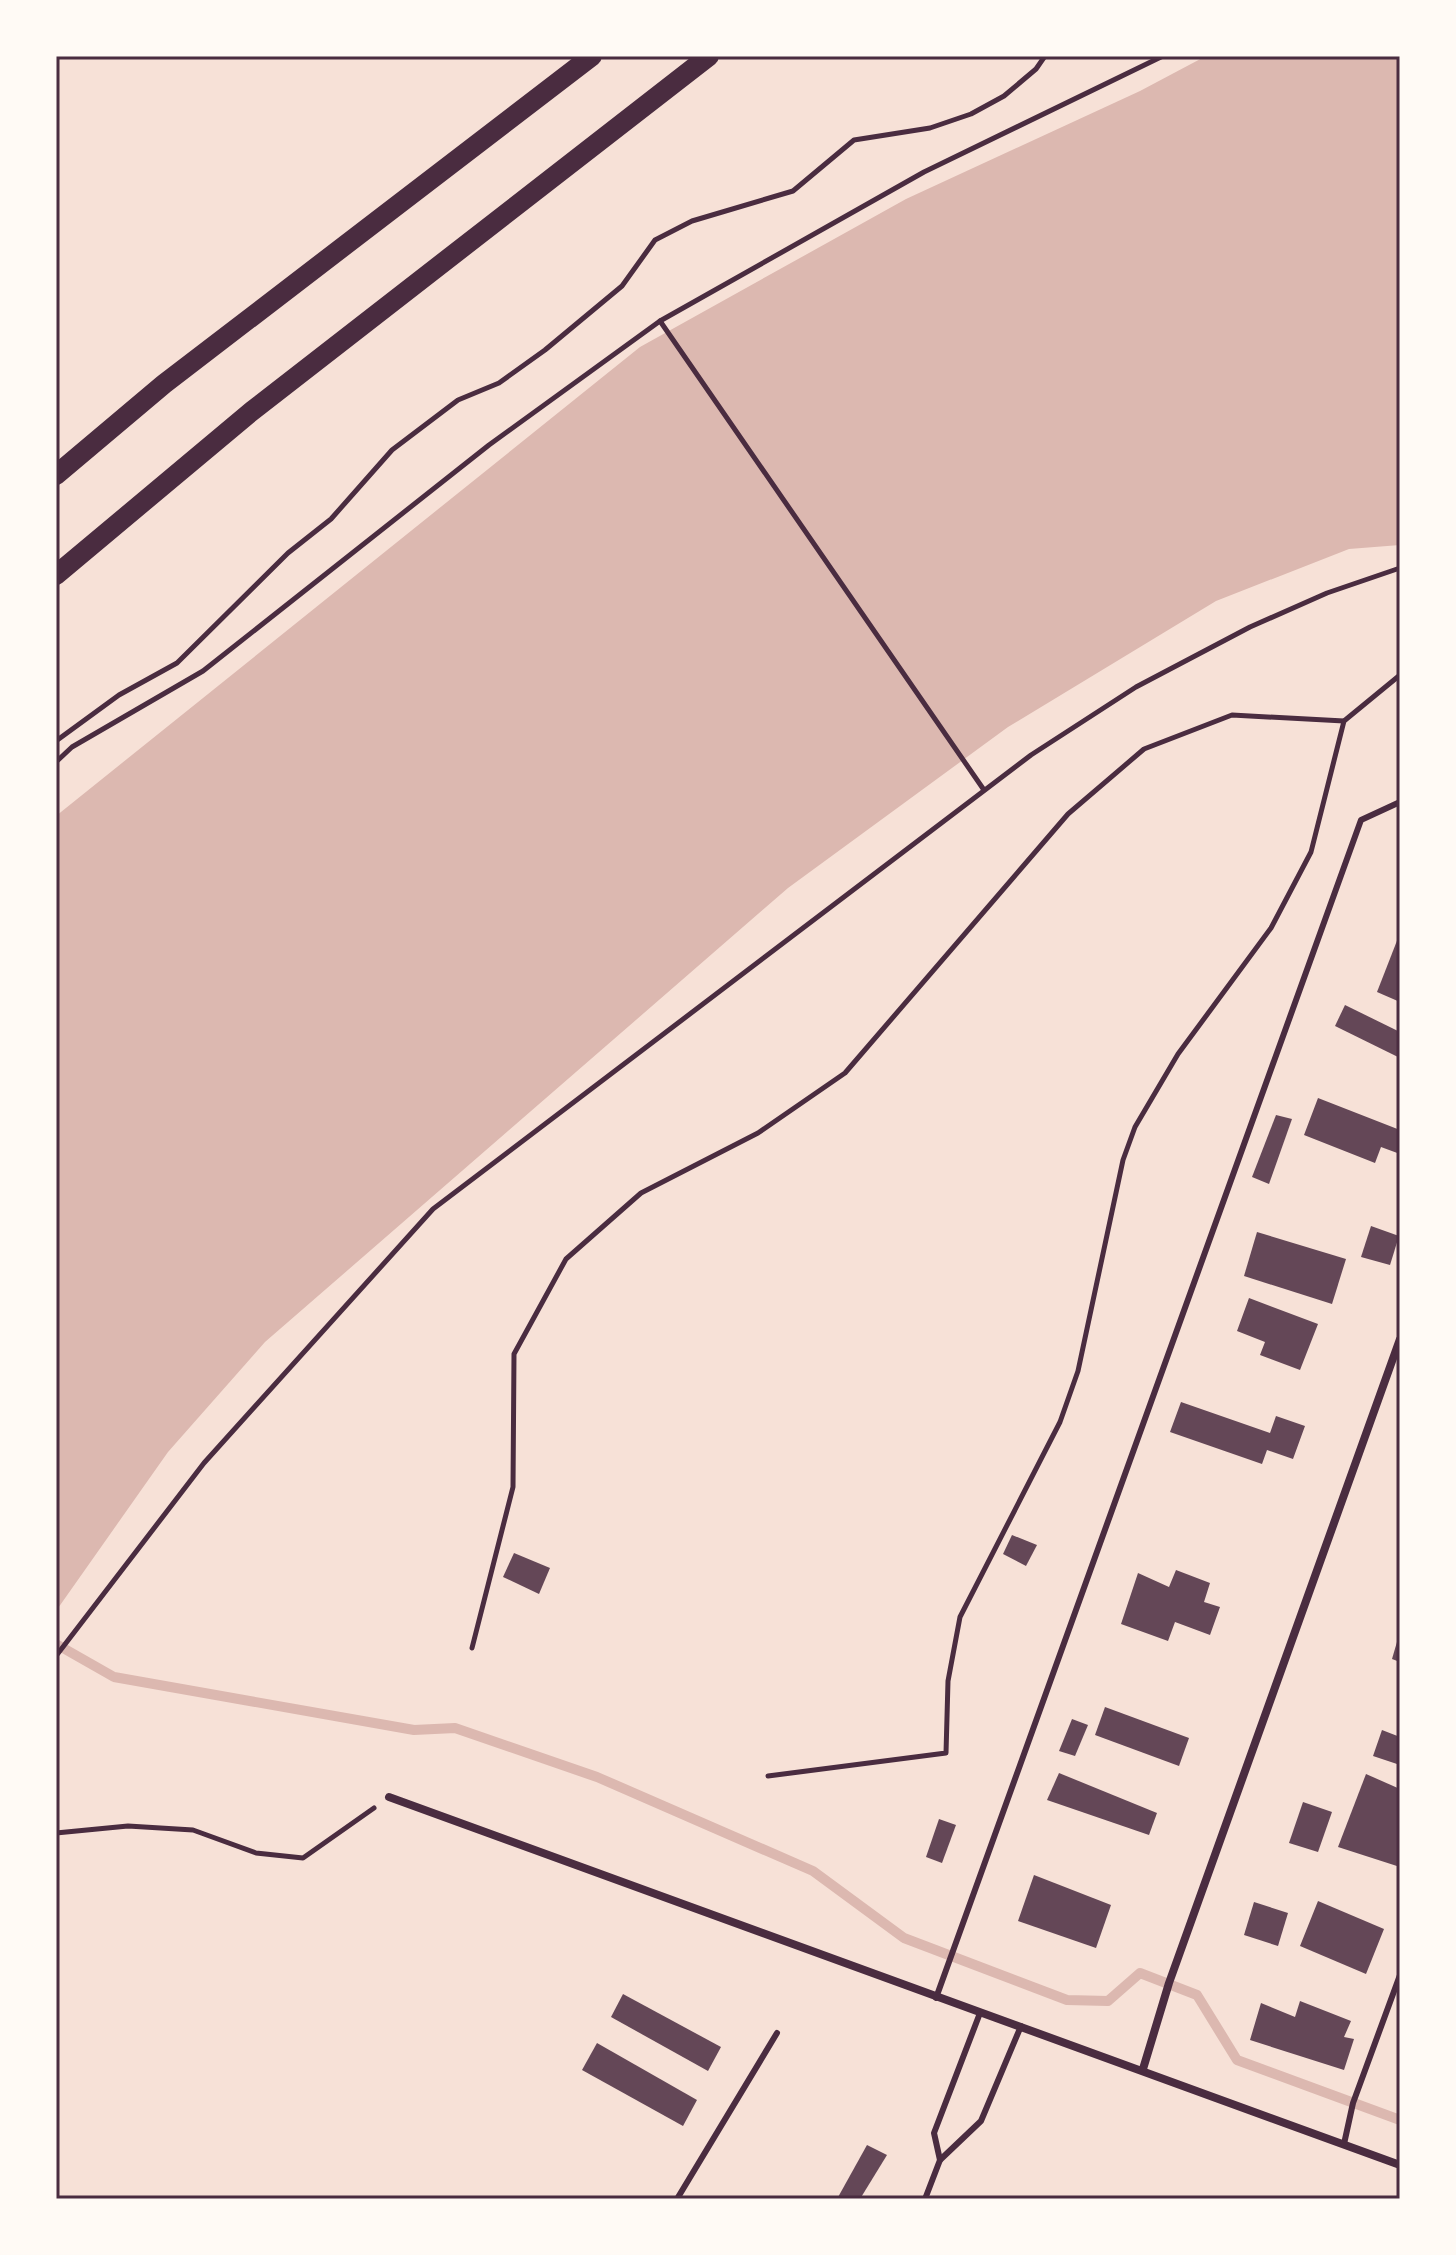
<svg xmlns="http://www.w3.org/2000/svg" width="1456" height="2255" font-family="'Asap Condensed',sans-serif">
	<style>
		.water { fill: #dcb8b0 }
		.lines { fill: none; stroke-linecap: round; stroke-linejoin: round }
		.stream { stroke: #dcb8b0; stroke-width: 10 }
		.building { fill: #644757 }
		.path { stroke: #4a2c40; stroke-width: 5 }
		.service { stroke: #4a2c40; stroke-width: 6 }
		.minor { stroke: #4a2c40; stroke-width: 8 }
		.primary { stroke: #4a2c40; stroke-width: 20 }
		.neatline { fill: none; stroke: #4a2c40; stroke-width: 3 }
	</style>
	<rect width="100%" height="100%" fill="#f7e1d7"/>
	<polygon class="water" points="1206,56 1400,56 1400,545 1349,549 1216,601 1008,727 788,888 265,1342 168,1452 56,1611 56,816 640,347 906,199 1140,91"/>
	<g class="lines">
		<polyline class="stream" points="56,1644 114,1677 414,1730 455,1728 597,1777 813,1871 904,1938 1067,2000 1108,2001 1140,1973 1197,1995 1237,2060 1400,2120"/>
	</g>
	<g class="building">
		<polygon points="1400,933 1400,1002 1377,992"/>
		<polygon points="1345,1005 1400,1032 1400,1058 1335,1026"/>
		<polygon points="1318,1098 1400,1130 1400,1154 1381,1147 1375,1163 1304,1135"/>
		<polygon points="1276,1115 1292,1119 1269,1184 1252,1177"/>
		<polygon points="1371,1226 1399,1236 1390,1265 1361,1257"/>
		<polygon points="1257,1232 1346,1259 1332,1304 1244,1276"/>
		<polygon points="1249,1298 1318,1324 1300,1370 1260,1355 1265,1342 1237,1331"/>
		<polygon points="1181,1402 1270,1433 1276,1416 1305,1426 1293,1459 1267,1450 1262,1464 1170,1432"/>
		<polygon points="1012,1535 1037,1545 1026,1566 1003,1554"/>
		<polygon points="514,1553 550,1568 539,1594 503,1577"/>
		<polygon points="1176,1570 1210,1583 1204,1602 1220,1607 1210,1635 1175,1622 1168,1641 1121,1624 1138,1573 1169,1587"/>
		<polygon points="1399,1635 1400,1635 1400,1662 1392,1659"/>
		<polygon points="1105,1707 1189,1738 1179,1766 1095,1735"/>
		<polygon points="1072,1719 1088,1725 1075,1756 1059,1751"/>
		<polygon points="1382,1730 1400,1737 1400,1765 1373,1756"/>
		<polygon points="1059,1773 1157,1813 1149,1835 1047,1800"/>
		<polygon points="1366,1774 1400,1789 1400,1867 1338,1847"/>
		<polygon points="1303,1802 1332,1812 1318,1852 1289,1843"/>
		<polygon points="939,1819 956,1825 942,1863 926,1857"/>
		<polygon points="1034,1875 1111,1905 1096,1948 1018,1921"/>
		<polygon points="1318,1901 1384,1929 1366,1974 1300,1946"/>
		<polygon points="1254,1902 1288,1913 1278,1946 1244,1935"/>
		<polygon points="623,1994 721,2047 708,2071 611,2017"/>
		<polygon points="1300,2001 1351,2021 1344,2037 1354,2039 1344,2070 1250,2040 1261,2003 1295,2017"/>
		<polygon points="597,2043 697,2100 683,2126 582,2070"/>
		<polygon points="867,2145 887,2155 860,2199 837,2199"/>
	</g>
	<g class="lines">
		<g class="path">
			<polyline points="660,321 984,790"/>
			<polyline points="56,741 119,695 177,663 288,553 331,519 392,450 458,400 499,383 545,350 622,286 655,240 692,221 793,191 854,140 930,128 971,114 1004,96 1036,69 1045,56"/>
			<polyline points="56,762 72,747 203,671 489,445 660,321 924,172 1163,56"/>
			<polyline points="472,1648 513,1487 514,1354 566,1259 641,1193 758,1133 845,1073 1068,814 1144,749 1232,715 1344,721"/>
			<polyline points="56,1656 204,1463 433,1209 1031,755 1136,687 1250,627 1327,593 1400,568"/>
			<polyline points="768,1776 946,1753 948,1681 960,1617 1060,1422 1078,1371 1123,1160 1135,1127 1178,1054 1271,928 1311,852 1344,721 1400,675"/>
			<polyline points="56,1833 128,1826 193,1830 256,1853 303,1858 374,1808"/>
		</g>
		<g class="service">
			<polyline points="936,1998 1361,820 1400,802"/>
			<polyline points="1344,2144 1353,2103 1400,1975"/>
			<polyline points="940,2160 934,2133 980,2013"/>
			<polyline points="677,2199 777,2033"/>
			<polyline points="925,2199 940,2160 981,2121 1021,2026"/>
		</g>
		<g class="minor">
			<polyline points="389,1797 1400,2165"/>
			<polyline points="1143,2069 1169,1983 1400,1339"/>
		</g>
		<g class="primary">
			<polyline points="56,475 164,384 592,56"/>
			<polyline points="56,575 252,411 709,56"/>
		</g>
	</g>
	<rect width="1456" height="2255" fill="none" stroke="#fffaf5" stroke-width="116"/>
	<rect x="58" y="58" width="1340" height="2139" class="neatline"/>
</svg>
